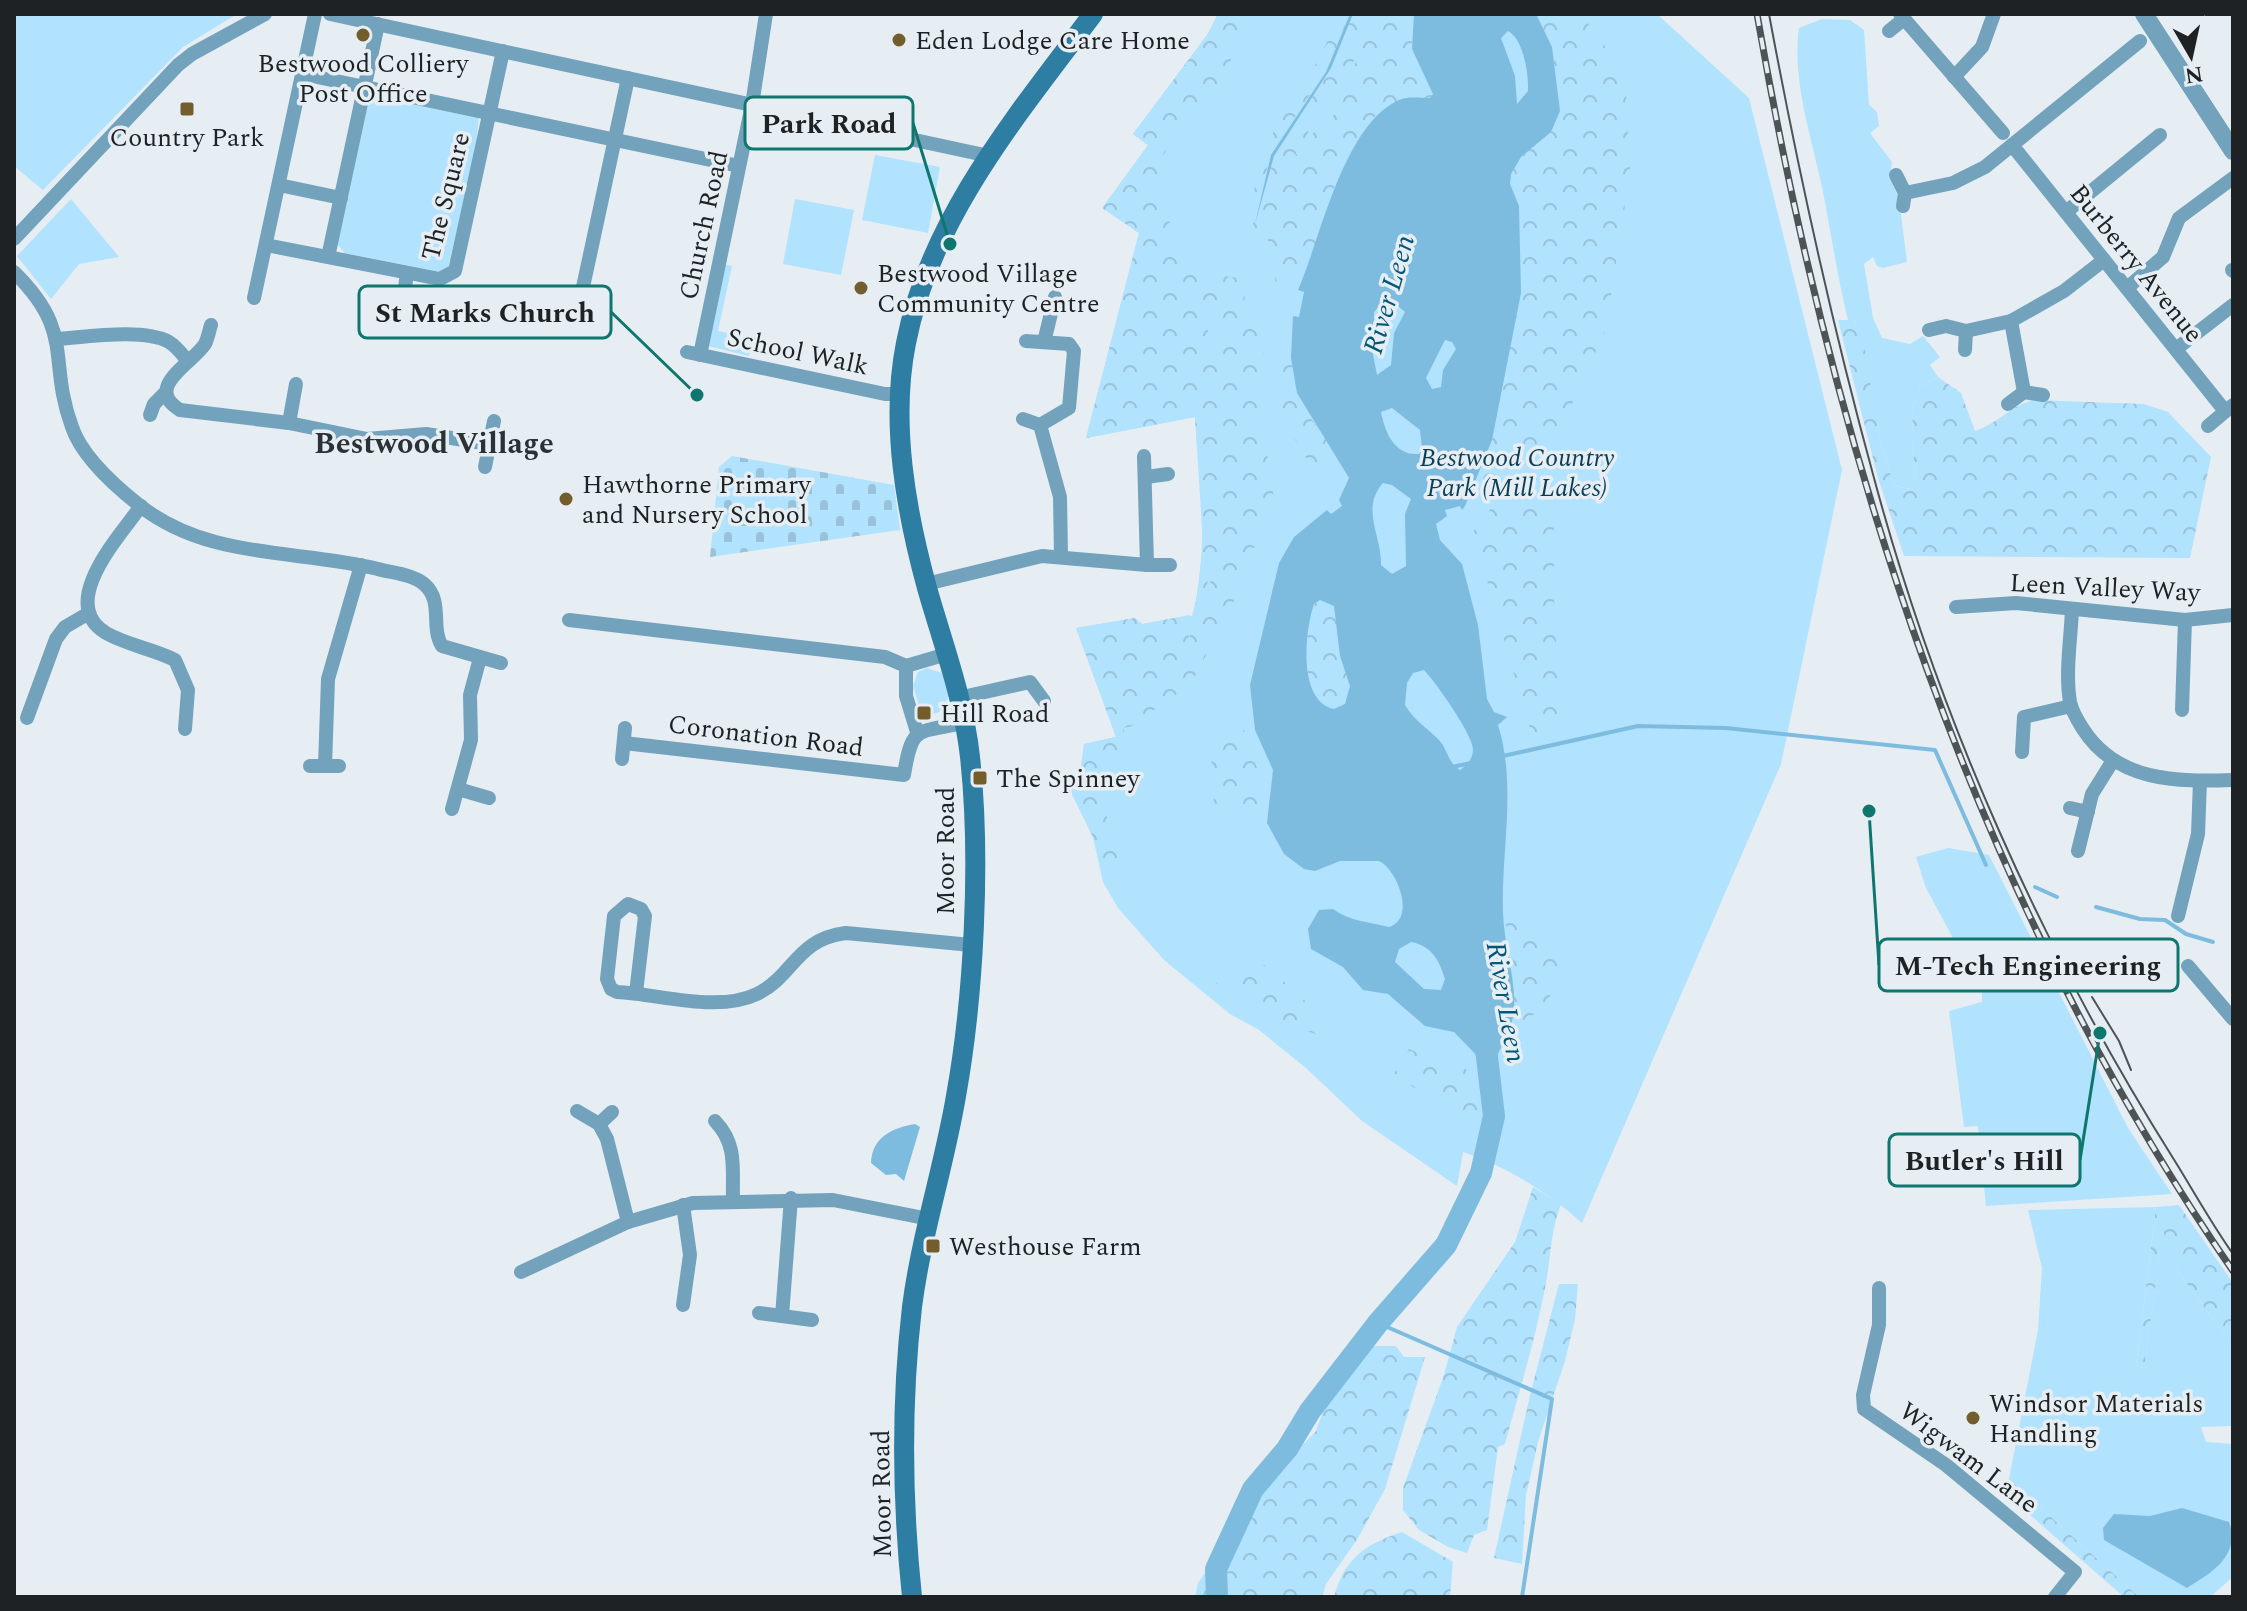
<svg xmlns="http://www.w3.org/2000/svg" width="2247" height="1611" font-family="Spectral,serif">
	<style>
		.green { fill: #b1e2fe }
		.forest { fill: url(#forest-crowns); fill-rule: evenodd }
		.cemetery { fill: url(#cemetery-stones) }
		.water { fill: #7ebcdf; fill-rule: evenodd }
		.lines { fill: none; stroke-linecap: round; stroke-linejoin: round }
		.stream { stroke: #7ebcdf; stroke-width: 4 }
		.river { stroke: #7ebcdf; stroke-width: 22 }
		.minor { stroke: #73a2bd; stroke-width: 14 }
		.tertiary { stroke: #73a2bd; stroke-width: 18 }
		.secondary { stroke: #2e7da3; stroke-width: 20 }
		.tram { stroke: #4e5355; stroke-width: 2 }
		.rail-casing { stroke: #4e5355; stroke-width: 7 }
		.rail { stroke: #e6eef3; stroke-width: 4; stroke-dasharray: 12; stroke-linecap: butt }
		.poi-dot { fill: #745d2d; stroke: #e6eef3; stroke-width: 3 }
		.labels { text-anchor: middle; stroke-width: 7; stroke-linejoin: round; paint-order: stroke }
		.poi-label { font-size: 26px; fill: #1f2224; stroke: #e6eef3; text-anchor: start }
		.street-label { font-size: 26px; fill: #1f2224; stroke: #e6eef3 }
		.park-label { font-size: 26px; font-style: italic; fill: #0a3f57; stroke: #e6eef3 }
		.water-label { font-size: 28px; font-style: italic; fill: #025779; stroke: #e6eef3 }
		.quarter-label { font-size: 30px; font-weight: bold; fill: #2b3135; stroke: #e6eef3 }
		.leader { fill: none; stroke: #0f766e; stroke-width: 3 }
		.callout-dot { fill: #0f766e; stroke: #e6eef3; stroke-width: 3 }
		.callout { fill: #e6eef3; stroke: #0f766e; stroke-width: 3 }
		.callout-label { font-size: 28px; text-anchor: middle; font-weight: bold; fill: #1f2224 }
	</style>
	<defs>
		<pattern id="forest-crowns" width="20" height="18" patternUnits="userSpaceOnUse" patternTransform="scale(2)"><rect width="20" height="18" fill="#b1e2fe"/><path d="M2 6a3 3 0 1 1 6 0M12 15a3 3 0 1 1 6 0" fill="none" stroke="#98c2da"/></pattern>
		<pattern id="cemetery-stones" width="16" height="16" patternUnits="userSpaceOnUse" patternTransform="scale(2)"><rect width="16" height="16" fill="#b1e2fe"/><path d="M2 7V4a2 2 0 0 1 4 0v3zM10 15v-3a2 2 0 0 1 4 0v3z" fill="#98c2da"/></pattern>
	</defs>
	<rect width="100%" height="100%" fill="#e6eef3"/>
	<g class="green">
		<polygon points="14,14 237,14 183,47 43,190 14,166"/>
		<path d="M1218 14H1657L1749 98 1842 470 1781 764 1582 1223C1549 1193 1506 1166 1463 1152L1457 1186 1362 1121 1306 1068 1259 1030 1230 1014 1164 960 1118 908 1103 882 1093 837 1068 786 1079 783 1084 744 1116 737 1076 628 1135 618 1142 624 1192 616C1210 552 1199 482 1195 417L1086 438 1139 233 1103 208 1148 145 1133 134 1207 35Z"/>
		<path d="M1822 19 1850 20 1864 30 1869 105 1877 112 1879 126 1870 133 1892 162 1890 178 1899 199 1907 262 1883 268 1877 266 1873 257 1864 264 1873 318 1882 338 1910 344 1923 336 1940 357 1930 365 1938 377 1920 387 1912 412 1915 483 1912 489 1894 486 1879 437 1855 321 1848 320C1837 276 1831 231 1822 187 1811 135 1792 81 1799 28Z"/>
		<polygon points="372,92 479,116 476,147 448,268 441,272 345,253 336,243 367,96"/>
		<polygon points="875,155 940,167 928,233 862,220"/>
		<polygon points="71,199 119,257 79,264 51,299 17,256"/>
		<polygon points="795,199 854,210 841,275 783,264"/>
		<polygon points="723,264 732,266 718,331 753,338 749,356 708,346"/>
		<polygon points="927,668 942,673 949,695 943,710 934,714 920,709 913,686 918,672"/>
		<polygon points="1948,848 1989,855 2128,1128 2172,1194 1986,1206 1978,1126 1964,1127 1949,1011 1982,1002 1982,992 1926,888 1916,857"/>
		<polygon points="2156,1207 2136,1366 2144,1368 2163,1229 2178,1272 2233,1346 2232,1426 2201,1427 2206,1442 2233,1444 2233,1577 2210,1597 2139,1597 2009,1479 2038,1330 2042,1268 2028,1210"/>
	</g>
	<g class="forest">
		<path d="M1218 14H1250L1240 31 1223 84 1180 123 1160 162V206L1199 273 1247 279 1241 326 1207 329 1211 336 1229 337 1235 329 1252 326 1264 333 1261 414 1275 505 1258 535 1262 537 1261 544 1253 548 1236 597 1191 684 1144 717 1140 724 1124 728 1123 751 1094 783 1119 848 1116 876 1102 872 1093 837 1068 786 1079 783 1084 744 1116 737 1076 628 1135 618 1142 624 1190 615 1189 638C1203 610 1207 572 1232 552L1229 549C1205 576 1212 577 1199 605L1196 604 1203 543 1195 417 1086 438 1139 233 1102 208 1148 145 1133 134 1207 35Z"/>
		<path d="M1341 14H1350L1326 72 1278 141 1264 177 1256 224 1274 156 1331 68 1353 14H1414L1412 49 1434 94 1430 98C1415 99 1402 98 1388 106 1341 136 1320 238 1300 287L1277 288 1267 236 1253 226 1255 182 1276 125 1303 90ZM1369 22 1342 102V107L1351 113 1341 110 1320 125 1292 160 1325 104 1345 83Z"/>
		<polygon points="1536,14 1581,14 1625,73 1630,172 1606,329 1557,437 1479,511 1468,501 1492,440 1521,293 1519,206 1510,184 1511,174 1521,157 1551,132 1560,111 1552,47"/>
		<path d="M1838 320H1854L1864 345 1879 437 1894 486 1911 489 1915 483 1912 412 1920 387 1938 377 1961 393 1975 431C1999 423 2011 405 2034 400L2144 404 2168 412 2211 457 2190 558 1904 556 1878 478Z"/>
		<polygon points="1291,361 1303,407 1346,469 1312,468 1281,416 1280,369"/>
		<path d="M1567 447C1547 501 1556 558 1554 615 1553 653 1576 709 1550 741L1534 743 1473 532C1496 499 1529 464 1567 447Z"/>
		<path d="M1320 600 1334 606 1340 656 1350 686 1348 700 1334 709C1296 700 1306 631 1314 604Z"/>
		<polygon points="1243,727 1259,774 1257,816 1214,803 1211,755"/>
		<polygon points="1503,894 1561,966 1545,1009 1512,1026 1514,1008"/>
		<polygon points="1266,965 1319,1014 1323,1037 1267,1015 1216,984 1224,972"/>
		<polygon points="1409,1049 1438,1062 1466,1069 1475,1089 1481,1127 1393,1075"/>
		<path d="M1533 1187 1561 1204C1550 1232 1551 1259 1545 1288 1535 1341 1519 1392 1505 1444L1498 1447 1487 1530 1474 1535 1467 1553 1448 1547 1419 1530 1403 1510V1488L1444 1375 1457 1327 1515 1242Z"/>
		<polygon points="2179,1205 2233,1283 2233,1346 2178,1272 2163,1231 2144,1368 2136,1366 2156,1207"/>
		<polygon points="1559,1284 1578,1284 1575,1319 1565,1361 1538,1442 1526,1495 1522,1564 1494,1558 1530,1395"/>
		<polygon points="1373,1346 1396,1346 1404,1357 1425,1357 1385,1489 1358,1538 1326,1584 1322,1597 1195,1597 1198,1583 1270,1479 1316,1431 1346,1347 1355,1364"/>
		<polygon points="2009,1479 2139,1597 2124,1597 2006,1494"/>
		<path d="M1402 1532 1453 1562 1450 1597H1334C1344 1559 1365 1544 1402 1532Z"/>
	</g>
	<polygon class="cemetery" points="732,456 894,485 900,530 710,557 719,467"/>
	<g class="water">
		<polygon points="1350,14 1353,14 1331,68 1274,156 1255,224 1271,155 1326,72"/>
		<path d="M1414 14H1536L1552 47 1560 111 1551 132 1521 157 1511 174 1510 184 1519 206 1521 293 1492 440 1465 506 1462 510 1460 506 1445 510 1447 516 1436 524 1440 540 1462 564 1478 625 1487 699 1494 712 1507 717 1498 725C1517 785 1501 851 1503 913 1504 946 1516 977 1514 1010 1512 1031 1502 1043 1495 1061L1483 1062 1454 1032 1425 1026 1388 994 1363 990 1343 967 1311 949 1308 929 1319 910 1333 909C1349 921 1369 922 1389 927 1416 919 1398 870 1379 861H1340L1315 871 1304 869 1284 854 1267 823 1273 770 1255 730 1250 685 1279 563 1294 537 1327 510 1331 514 1342 506 1339 500 1349 478 1297 393 1291 358 1293 316 1299 317 1304 292 1298 290C1321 238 1343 125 1399 100 1408 96 1420 98 1430 98L1433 94 1412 49ZM1508 31C1523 38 1529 74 1528 91L1517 104 1515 76 1501 38ZM1391 300 1405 312 1394 333 1391 365 1377 375 1370 339 1374 328V312L1384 301ZM1445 340 1452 342 1456 349 1443 370 1441 387 1432 389 1426 378ZM1392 408 1420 430 1422 449 1419 454C1395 456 1385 433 1381 412ZM1383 483 1392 485 1411 499 1405 514 1406 566 1392 574 1381 565C1382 536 1360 509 1383 483ZM1320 600 1334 606 1340 656 1350 686 1345 704 1334 709C1297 701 1305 630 1314 604ZM1424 670C1435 681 1473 735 1473 749 1473 759 1467 765 1460 770 1447 762 1448 749 1438 739 1426 727 1414 720 1405 705L1407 683 1413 673ZM1411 942C1432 946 1439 960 1445 979L1441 990 1424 989 1395 962 1399 949Z"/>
		<path d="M915 1124 920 1127 904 1181 896 1174 886 1175 871 1163C872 1137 892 1128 915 1124Z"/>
		<path d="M2182 1508 2229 1522C2241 1556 2211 1573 2187 1588L2104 1540 2103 1528 2114 1514 2150 1516Z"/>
	</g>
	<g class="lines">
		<g class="stream">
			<polyline points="1503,756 1638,726 1726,728 1935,750 1986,865"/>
			<polyline points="1452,767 1471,763"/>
			<polyline points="2035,887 2057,897"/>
			<polyline points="2096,907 2140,919 2165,920 2186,934 2213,942"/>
			<polyline points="1378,1323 1552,1399 1522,1597"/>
		</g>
		<polyline class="river" points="1217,1597 1216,1569 1253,1489 1287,1449 1310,1411 1378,1323 1446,1245 1481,1173 1494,1116 1484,1032"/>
		<g class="minor">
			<polyline points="330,14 989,156"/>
			<polyline points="1900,14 2003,133"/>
			<polyline points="1889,31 1904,19"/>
			<polyline points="303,74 739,166"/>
			<polyline points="1954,77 1982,47 1994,14"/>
			<polyline points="2012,145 2225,411"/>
			<polyline points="1896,175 1905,193 1903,206"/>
			<polyline points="279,185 341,198"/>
			<polyline points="1905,193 1953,183 1985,167 2140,41"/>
			<polyline points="2066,212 2160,135"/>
			<polyline points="14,239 178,65 192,54 265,14"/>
			<polyline points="266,245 440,279 455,271 503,51"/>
			<polyline points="328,257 378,24"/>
			<polyline points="2232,270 2233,271"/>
			<path d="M14 272C76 333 47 359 72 427 82 457 115 486 139 505 208 560 297 549 378 569 392 573 412 574 424 584 444 601 430 627 442 646L501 663"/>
			<polyline points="407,273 405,288 416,304 431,309 460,308 532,322"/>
			<polyline points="2127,288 2163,257 2179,218 2233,178"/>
			<polyline points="254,298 315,14"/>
			<polyline points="577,315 628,78"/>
			<polyline points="2011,321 2024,392"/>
			<path d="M211 325C209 331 208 338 205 344 192 364 143 387 180 410L289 423 367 439 426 434 489 444"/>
			<polyline points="1929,330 1946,326 1966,331 2011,321 2064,291 2104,260"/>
			<path d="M57 339C86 337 144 328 169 342 176 346 182 354 187 360"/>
			<polyline points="1044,342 1055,297"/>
			<polyline points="2176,349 2233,305"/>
			<polyline points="1965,350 1966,331"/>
			<polyline points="687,352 885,394 899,394"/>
			<polyline points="700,355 752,105 766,14"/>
			<polyline points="2008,404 2024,392 2043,395"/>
			<polyline points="150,415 154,404 165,393"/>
			<polyline points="1023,419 1040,425 1069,408 1074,351 1069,344 1026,341"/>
			<polyline points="289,423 296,384"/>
			<polyline points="1040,425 1060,497 1061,556"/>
			<polyline points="2208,426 2233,405"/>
			<polyline points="485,467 494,421"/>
			<polyline points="1146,477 1168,474"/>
			<path d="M141 506C119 537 57 603 106 633 127 645 153 649 175 660L188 690 185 729"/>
			<polyline points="1147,565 1170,565"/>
			<polyline points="926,584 1042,556 1147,565 1144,456"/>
			<polyline points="1956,607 2016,603 2185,620 2233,615"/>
			<path d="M2072 609C2071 638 2065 672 2070 702 2072 712 2078 721 2083 729 2117 782 2177 782 2233 780"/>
			<polyline points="569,620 885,657 906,666 947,654"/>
			<polyline points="906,666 906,696 917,732"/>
			<polyline points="958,698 1030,682 1044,701"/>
			<polyline points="2182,710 2185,620"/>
			<polyline points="27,718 56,639 65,627 89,613"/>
			<path d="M624 743 904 775C912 724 917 733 964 723"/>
			<polyline points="2022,752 2024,717 2071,706"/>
			<polyline points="622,759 625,728"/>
			<polyline points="310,766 339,766"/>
			<polyline points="325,766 328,679 361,565"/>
			<polyline points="458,789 489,798"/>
			<polyline points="2070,808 2088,812"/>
			<polyline points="452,809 471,740 470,695 480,658"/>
			<polyline points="2078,851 2092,794 2112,762"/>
			<polyline points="2178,916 2198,834 2200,781"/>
			<polyline points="2188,966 2233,1019"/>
			<path d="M636 993 645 916 641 909 628 904 614 916 607 979 611 989 617 992C660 994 717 1013 757 994 794 976 796 939 846 933L971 945"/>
			<polyline points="577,1111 599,1124 607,1139 628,1222"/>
			<path d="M715 1121C738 1145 732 1169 733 1200"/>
			<polyline points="599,1124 612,1112"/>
			<polyline points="521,1272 628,1222 693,1203 833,1200 929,1219"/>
			<polyline points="1879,1288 1879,1325 1863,1395 1864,1409 1946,1465 2075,1572 2055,1597"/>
			<polyline points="683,1305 690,1255 683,1205"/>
			<polyline points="759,1313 812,1320"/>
			<polyline points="782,1316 791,1198"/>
		</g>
		<polyline class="tertiary" points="2144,14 2233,151"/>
		<path class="secondary" d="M912 1597C902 1501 901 1403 912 1307 921 1236 944 1167 956 1096 974 996 981 858 970 757 964 700 943 644 927 588 906 511 890 423 906 343 930 218 1019 113 1093 14"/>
		<g class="tram">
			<path d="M1769 14C1798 170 1832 325 1874 478 1938 716 2042 950 2173 1158 2193 1190 2211 1223 2233 1254"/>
			<polyline points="2092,997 2119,1041 2131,1070"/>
		</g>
		<defs>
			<path id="rail" d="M1757 14C1834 459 1974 896 2233 1271"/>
		</defs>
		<use href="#rail" class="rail-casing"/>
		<use href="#rail" class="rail"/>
	</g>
	<g class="poi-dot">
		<circle cx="363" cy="35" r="8"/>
		<circle cx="899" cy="40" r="8"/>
		<rect x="179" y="101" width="16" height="16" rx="4"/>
		<circle cx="861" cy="288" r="8"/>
		<circle cx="566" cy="499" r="8"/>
		<rect x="916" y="705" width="16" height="16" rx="4"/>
		<rect x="972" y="770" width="16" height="16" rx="4"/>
		<rect x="925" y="1238" width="16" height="16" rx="4"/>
		<circle cx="1973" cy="1418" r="8"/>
	</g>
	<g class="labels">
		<g class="poi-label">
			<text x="915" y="49">Eden Lodge Care Home</text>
			<text x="363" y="72" text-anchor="middle">Bestwood Colliery<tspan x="363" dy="30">Post Office</tspan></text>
			<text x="187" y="146" text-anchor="middle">Country Park</text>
			<text x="877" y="282">Bestwood Village<tspan x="877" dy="30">Community Centre</tspan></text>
			<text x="582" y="493">Hawthorne Primary<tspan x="582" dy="30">and Nursery School</tspan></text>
			<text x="940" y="722">Hill Road</text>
			<text x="996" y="787">The Spinney</text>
			<text x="949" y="1255">Westhouse Farm</text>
			<text x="1989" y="1412">Windsor Materials<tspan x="1989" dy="30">Handling</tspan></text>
		</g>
		<g class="street-label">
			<text transform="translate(445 196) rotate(-76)" y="9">The Square</text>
			<text transform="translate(703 225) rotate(-78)" y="9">Church Road</text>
			<text transform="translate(2137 263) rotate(51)" y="9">Burberry Avenue</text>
			<text transform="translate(798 351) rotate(12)" y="9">School Walk</text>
			<text transform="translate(2105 587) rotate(3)" y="9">Leen Valley Way</text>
			<text transform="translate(766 735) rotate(7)" y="9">Coronation Road</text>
			<text transform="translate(945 851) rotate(-90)" y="9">Moor Road</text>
			<text transform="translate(1969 1457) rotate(37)" y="9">Wigwam Lane</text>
			<text transform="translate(881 1494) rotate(-91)" y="9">Moor Road</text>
		</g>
		<g class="park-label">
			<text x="1517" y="466">Bestwood Country<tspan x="1517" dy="30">Park (Mill Lakes)</tspan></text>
		</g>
		<g class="water-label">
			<text transform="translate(1388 294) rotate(-74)" y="10">River Leen</text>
			<text transform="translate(1507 1002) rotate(80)" y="10">River Leen</text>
		</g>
		<g class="quarter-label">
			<text x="434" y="453">Bestwood Village</text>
		</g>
	</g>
	<path class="leader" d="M950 244L913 123M697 395L611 312M1869 811L1879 965M2100 1033L2080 1160"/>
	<g class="callout-dot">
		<circle cx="950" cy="244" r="8"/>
		<circle cx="697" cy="395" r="8"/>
		<circle cx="1869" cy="811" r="8"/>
		<circle cx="2100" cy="1033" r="8"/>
	</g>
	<g class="callout">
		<rect x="745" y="97" width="168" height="52" rx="8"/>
		<rect x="359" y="286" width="252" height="52" rx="8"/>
		<rect x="1879" y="939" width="299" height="52" rx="8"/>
		<rect x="1889" y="1134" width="191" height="52" rx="8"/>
	</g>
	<g class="callout-label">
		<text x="829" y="133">Park Road</text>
		<text x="485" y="322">St Marks Church</text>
		<text x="2028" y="975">M-Tech Engineering</text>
		<text x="1984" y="1170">Butler's Hill</text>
	</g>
	<rect width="2247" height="1611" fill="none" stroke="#1f2224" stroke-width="32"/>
	<g transform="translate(2191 56) rotate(171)" stroke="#e6eef3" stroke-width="6" paint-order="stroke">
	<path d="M0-6L14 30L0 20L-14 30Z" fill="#1f2224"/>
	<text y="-12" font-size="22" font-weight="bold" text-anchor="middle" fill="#1f2224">N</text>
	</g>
</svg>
